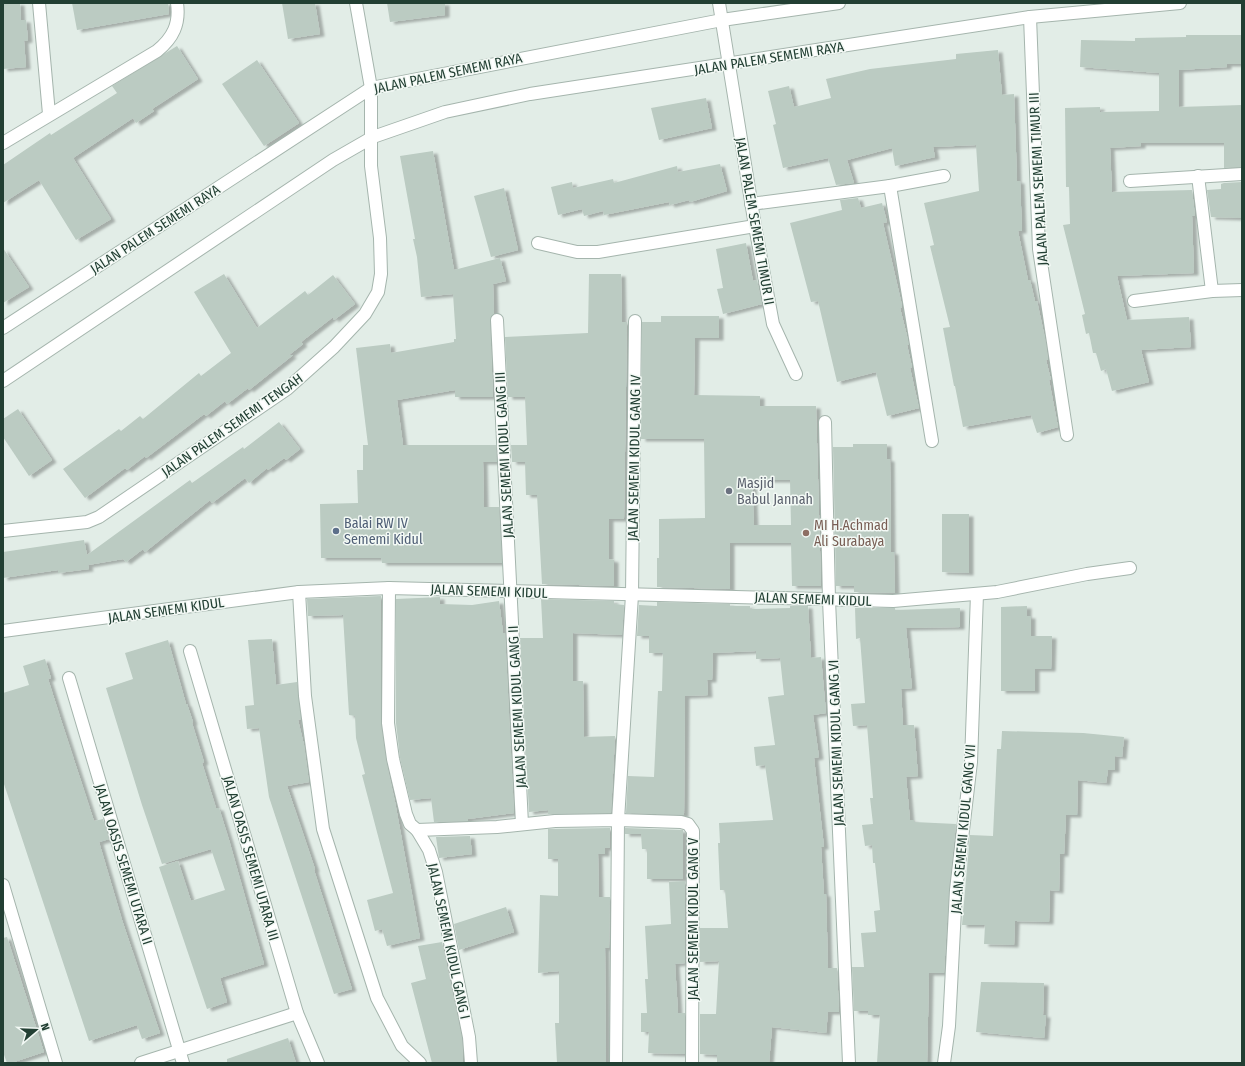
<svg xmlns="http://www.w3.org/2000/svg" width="1245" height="1066" font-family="'Fira Sans Condensed',sans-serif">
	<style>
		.building { fill: #bbcbc2; fill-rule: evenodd; filter: url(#shadow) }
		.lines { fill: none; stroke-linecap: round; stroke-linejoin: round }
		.minor-casing { stroke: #a5b5ad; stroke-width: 14 }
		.minor { stroke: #fff; stroke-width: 12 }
		.worship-dot { fill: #6b7280; stroke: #f3f9f5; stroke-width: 1.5 }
		.service-dot { fill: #5c6f8a; stroke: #f3f9f5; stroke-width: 1.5 }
		.education-dot { fill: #8d6e63; stroke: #f3f9f5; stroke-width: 1.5 }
		.labels { text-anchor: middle; stroke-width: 3; stroke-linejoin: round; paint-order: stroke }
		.street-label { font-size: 14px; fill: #223f33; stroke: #f3f9f5 }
		.worship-label { font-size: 14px; fill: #5b616d; stroke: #f3f9f5; text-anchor: start }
		.service-label { font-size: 14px; fill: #4e5e75; stroke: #f3f9f5; text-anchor: start }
		.education-label { font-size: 14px; fill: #785e54; stroke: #f3f9f5; text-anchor: start }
	</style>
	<defs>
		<filter id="shadow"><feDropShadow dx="4.5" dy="2.5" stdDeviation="1" flood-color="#0004"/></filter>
	</defs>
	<rect width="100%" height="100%" fill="#e2ede7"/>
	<g class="building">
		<polygon points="3,3 20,3 21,20 26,20 28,40 24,41 26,67 3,69"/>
		<polygon points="72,3 168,3 169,14 77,30"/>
		<polygon points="282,3 315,3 320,34 288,39"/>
		<polygon points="387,3 445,3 445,15 390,22"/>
		<polygon points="1186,35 1242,35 1242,64 1227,64 1227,67 1179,70 1179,107 1242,105 1242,167 1224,168 1224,143 1141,143 1141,146 1110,148 1112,192 1192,190 1195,216 1192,216 1194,273 1117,276 1127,320 1189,317 1191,347 1141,350 1149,382 1112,391 1106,369 1101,371 1096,353 1093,353 1089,333 1086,334 1082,315 1085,314 1063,225 1070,224 1069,187 1066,187 1065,108 1100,107 1100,112 1159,111 1159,73 1080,67 1081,40 1135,41 1135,38 1186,37"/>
		<polygon points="177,46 198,79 152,109 154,111 136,123 133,118 73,158 111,219 76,240 39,180 3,203 3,165 50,133 51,135 117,93 112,86"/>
		<polygon points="998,50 1002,95 1014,94 1017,181 1020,181 1022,231 1018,231 1028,280 1030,280 1035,301 1037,301 1046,343 1048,360 1046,360 1051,380 1049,380 1058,427 1037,433 1031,415 963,427 955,386 954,386 943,328 950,327 930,246 934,245 924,203 979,191 976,145 933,147 935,157 895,166 892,148 847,160 854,183 836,185 828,158 783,168 773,125 776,124 768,91 789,86 794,107 831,98 826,79 870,69 956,59 956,54"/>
		<polygon points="257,60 299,123 264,146 222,84"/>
		<polygon points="706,98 712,128 659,140 651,108"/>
		<polygon points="433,151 454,270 500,258 506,281 493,284 494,313 490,320 493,397 455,397 455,390 397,400 403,445 496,445 497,462 483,462 484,507 499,507 502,563 382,563 381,558 321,558 320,504 358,503 357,470 363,470 363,445 368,445 356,348 390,344 391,353 454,342 454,339 456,339 453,294 421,297 417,257 413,239 415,239 400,156"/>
		<polygon points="720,164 727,191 690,202 689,200 670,205 669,202 604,215 603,211 584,216 582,209 558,215 551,187 572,182 573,188 613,179 614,183 677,166 678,172"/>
		<polygon points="1242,182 1242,218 1211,217 1207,190 1221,189 1221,184 1224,183"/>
		<polygon points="504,188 518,250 491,257 474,196"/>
		<polygon points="858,198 861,208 882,203 887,222 883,223 901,301 902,307 900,308 907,336 909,345 907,345 912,367 910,368 919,408 887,416 876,372 837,382 818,301 811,302 790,223 842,210 840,200"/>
		<polygon points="746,243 753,281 757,280 762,304 723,314 717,289 723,288 716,249"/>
		<polygon points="3,248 29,287 3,303"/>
		<polygon points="224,274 257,328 305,291 308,295 333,275 355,304 334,320 333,317 301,342 303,344 289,355 293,355 249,390 248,388 227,404 225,401 206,416 204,414 146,458 145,456 127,470 125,468 85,498 63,469 119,429 121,431 140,416 143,419 199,373 201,376 231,353 194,292"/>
		<polygon points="589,274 621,274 622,322 627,322 624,519 609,519 609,559 614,560 614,586 542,584 537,495 526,495 525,462 512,462 511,445 527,445 525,397 508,397 505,337 588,333"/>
		<path d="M661 316H719V338H695L694 395 760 396V406H816L821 586H792L791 543H730V589L657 587V558H659V519L705 518 704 439H641L642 322H661ZM752 480H790L791 525H754Z"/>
		<polygon points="18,409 52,460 29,476 3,437 3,419"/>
		<polygon points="279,422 300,449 286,460 284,458 268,470 267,468 249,483 245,478 212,503 210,500 145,552 143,549 126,562 123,559 88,565 89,569 58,573 58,570 3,578 3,552 84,540 87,555 190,480 192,483 243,447 244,449"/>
		<polygon points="853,444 887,444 887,459 890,459 891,552 894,552 895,593 854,592 854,586 836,586 833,447 853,447"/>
		<polygon points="942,514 969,514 969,573 942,572"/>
		<polygon points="381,596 381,724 386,760 395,802 420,938 387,946 382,929 375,931 367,900 393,893 362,775 365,774 356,738 355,716 349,715 343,615 308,616 307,599"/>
		<polygon points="440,597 440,604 472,605 499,601 503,633 505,633 514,813 468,819 468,821 434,822 431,798 410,800 400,758 396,723 396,599"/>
		<polygon points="541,599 614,601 614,604 624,605 622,635 573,633 573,681 583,681 584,737 615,736 611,813 548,814 548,810 529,812 520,638 543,638"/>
		<polygon points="657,602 730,604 730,606 750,606 750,609 790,608 790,606 808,606 811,658 821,657 826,713 813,715 819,757 814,758 824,847 821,847 824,894 826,894 828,968 837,968 839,1012 828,1012 826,1033 772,1027 769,1063 717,1062 717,1055 700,1054 700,1014 716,1014 719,961 700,962 700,928 728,928 725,890 720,890 718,843 720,843 719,823 773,820 765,765 756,766 754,747 775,745 768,697 784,695 780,658 756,659 756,651 713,653 712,680 707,680 708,695 685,696 684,815 626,813 628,776 654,777 658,691 662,691 663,653 649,653 649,636 637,636 639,605 657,606"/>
		<polygon points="1027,606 1027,616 1031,616 1031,636 1052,636 1051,669 1035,669 1035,691 1001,691 1001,607"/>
		<polygon points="855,608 895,608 895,610 960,608 960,627 906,628 912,688 901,689 903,725 914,725 918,776 906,777 910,820 914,820 914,822 956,824 949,890 944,973 929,973 927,1063 877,1063 880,1015 868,1015 868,1011 854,1011 852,967 864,967 861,933 876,932 874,911 880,910 875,863 873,863 872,845 865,846 862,825 873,824 870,798 873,798 867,725 853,726 851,704 865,703 860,638 856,639"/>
		<polygon points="272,639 276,685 297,682 301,719 298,720 304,745 309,782 287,786 315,869 314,870 352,989 334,994 269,797 259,728 247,729 245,706 254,705 248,640"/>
		<polygon points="168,640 186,704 187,704 193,722 192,723 204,762 202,763 216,808 219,808 229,840 264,964 220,978 227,1002 207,1009 159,867 178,861 191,901 225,890 211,849 162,864 142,805 106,688 133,679 125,653"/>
		<polygon points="45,659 51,678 48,679 62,723 94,821 103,819 109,839 99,842 122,920 160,1033 142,1039 137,1025 89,1041 3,781 3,693 29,685 23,666"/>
		<polygon points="1002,731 1083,733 1124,737 1122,757 1115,756 1115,770 1108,770 1106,783 1078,780 1077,815 1066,815 1064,854 1060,854 1059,891 1050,890 1049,922 1015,921 1014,945 984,944 985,925 962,925 970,835 993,836 997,749 1001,749"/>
		<polygon points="610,828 610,848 605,848 605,854 598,854 599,897 610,897 609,948 605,948 606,1063 557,1063 555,1023 559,1023 559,971 538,973 540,895 558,896 558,859 548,859 548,829"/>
		<polygon points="625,828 683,830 683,879 647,879 647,849 642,849 641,834 625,834"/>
		<polygon points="470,836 472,854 439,858 436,837"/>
		<polygon points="685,881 685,963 675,964 678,1013 685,1013 685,1054 648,1053 649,1032 641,1032 641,1013 647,1013 645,979 648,979 645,926 671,924 669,882"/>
		<polygon points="506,907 514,932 459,950 454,924"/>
		<polygon points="7,937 44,1052 11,1063 7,1063 3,1052 3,938"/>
		<polygon points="442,942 462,1038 463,1063 432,1063 411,983 426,979 418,946"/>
		<polygon points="981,982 1044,983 1043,1015 1046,1015 1044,1038 976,1032"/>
		<polygon points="288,1038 296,1063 227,1063 227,1059"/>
	</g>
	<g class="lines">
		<defs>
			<g id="minor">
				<polyline points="39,3 49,114"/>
				<polyline points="719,3 755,226 773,324 796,374"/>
				<polyline points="1030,17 1039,249 1067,435"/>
				<path d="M3 143 157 51C173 38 180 24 177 3"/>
				<polyline points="1198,176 1212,291"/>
				<polyline points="1130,181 1242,174"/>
				<polyline points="890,186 932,441"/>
				<polyline points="751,204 890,186 944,176"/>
				<polyline points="538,243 577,252 598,252 755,226"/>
				<polyline points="1134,301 1212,291 1242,290"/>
				<polyline points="497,320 522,824"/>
				<polyline points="3,328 371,88 722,20 839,3"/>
				<polyline points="3,381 333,160 373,137 445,112 530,94 1030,17 1180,3"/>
				<polyline points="825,422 829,600 849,1063"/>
				<polyline points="3,531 87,522 99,517 287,389 334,347 365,314 378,292 381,274 380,238 371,166 371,88 356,3"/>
				<polyline points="389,588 388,723 393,759 406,814 410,824 417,830 429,850 436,872 469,1037 471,1063"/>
				<polyline points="299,592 305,696 323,829 377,998 402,1046 420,1063"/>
				<polyline points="3,631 299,592 389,588 893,601 997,592 1087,574 1130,568"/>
				<polyline points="190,651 297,1013 318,1063"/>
				<polyline points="69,678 183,1063"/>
				<polyline points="417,830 497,827 555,821 618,820 681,822 688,824 693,831 692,1063"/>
				<polyline points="3,885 56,1063"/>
				<polyline points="141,1063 297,1013"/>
				<polyline points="616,1063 618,820 632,595 635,321"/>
				<polyline points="944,1063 949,1026 956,890 971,762 977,594"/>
			</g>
		</defs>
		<use href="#minor" class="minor-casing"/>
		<use href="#minor" class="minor"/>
	</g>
	<circle class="worship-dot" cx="729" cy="491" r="4"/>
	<circle class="service-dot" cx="336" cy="531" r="4"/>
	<circle class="education-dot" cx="806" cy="533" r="4"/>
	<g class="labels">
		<g class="street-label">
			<text transform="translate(769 58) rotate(-9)" y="5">JALAN PALEM SEMEMI RAYA</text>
			<text transform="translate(448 73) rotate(-12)" y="5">JALAN PALEM SEMEMI RAYA</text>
			<text transform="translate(1038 179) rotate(-93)" y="5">JALAN PALEM SEMEMI TIMUR III</text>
			<text transform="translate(755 221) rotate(80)" y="5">JALAN PALEM SEMEMI TIMUR II</text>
			<text transform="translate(155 229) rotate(-33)" y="5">JALAN PALEM SEMEMI RAYA</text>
			<text transform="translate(232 425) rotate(-35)" y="5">JALAN PALEM SEMEMI TENGAH</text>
			<text transform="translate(504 455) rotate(-93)" y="5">JALAN SEMEMI KIDUL GANG III</text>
			<text transform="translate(634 458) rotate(-89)" y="5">JALAN SEMEMI KIDUL GANG IV</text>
			<text transform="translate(489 591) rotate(2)" y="5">JALAN SEMEMI KIDUL</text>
			<text transform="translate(813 599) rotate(2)" y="5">JALAN SEMEMI KIDUL</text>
			<text transform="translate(166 610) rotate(-8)" y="5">JALAN SEMEMI KIDUL</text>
			<text transform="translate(517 707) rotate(-93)" y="5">JALAN SEMEMI KIDUL GANG II</text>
			<text transform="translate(836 743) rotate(-92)" y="5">JALAN SEMEMI KIDUL GANG VI</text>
			<text transform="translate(963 829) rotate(-85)" y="5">JALAN SEMEMI KIDUL GANG VII</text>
			<text transform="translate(251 858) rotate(74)" y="5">JALAN OASIS SEMEMI UTARA III</text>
			<text transform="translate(124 864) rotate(73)" y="5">JALAN OASIS SEMEMI UTARA II</text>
			<text transform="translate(693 919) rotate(-90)" y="5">JALAN SEMEMI KIDUL GANG V</text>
			<text transform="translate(449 941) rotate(78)" y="5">JALAN SEMEMI KIDUL GANG I</text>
		</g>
		<g class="worship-label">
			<text x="737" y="488">Masjid<tspan x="737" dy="16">Babul Jannah</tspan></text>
		</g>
		<g class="service-label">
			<text x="344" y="528">Balai RW IV<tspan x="344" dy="16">Sememi Kidul</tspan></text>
		</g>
		<g class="education-label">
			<text x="814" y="530">MI H.Achmad<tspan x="814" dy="16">Ali Surabaya</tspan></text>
		</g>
	</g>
	<rect width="1245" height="1066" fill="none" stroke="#223f33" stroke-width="8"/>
	<g transform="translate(36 1030) rotate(71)" stroke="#f3f9f5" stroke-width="3" paint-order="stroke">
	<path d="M0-3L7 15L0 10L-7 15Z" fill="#223f33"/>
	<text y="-6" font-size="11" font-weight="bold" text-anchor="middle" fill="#223f33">N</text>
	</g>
</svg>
